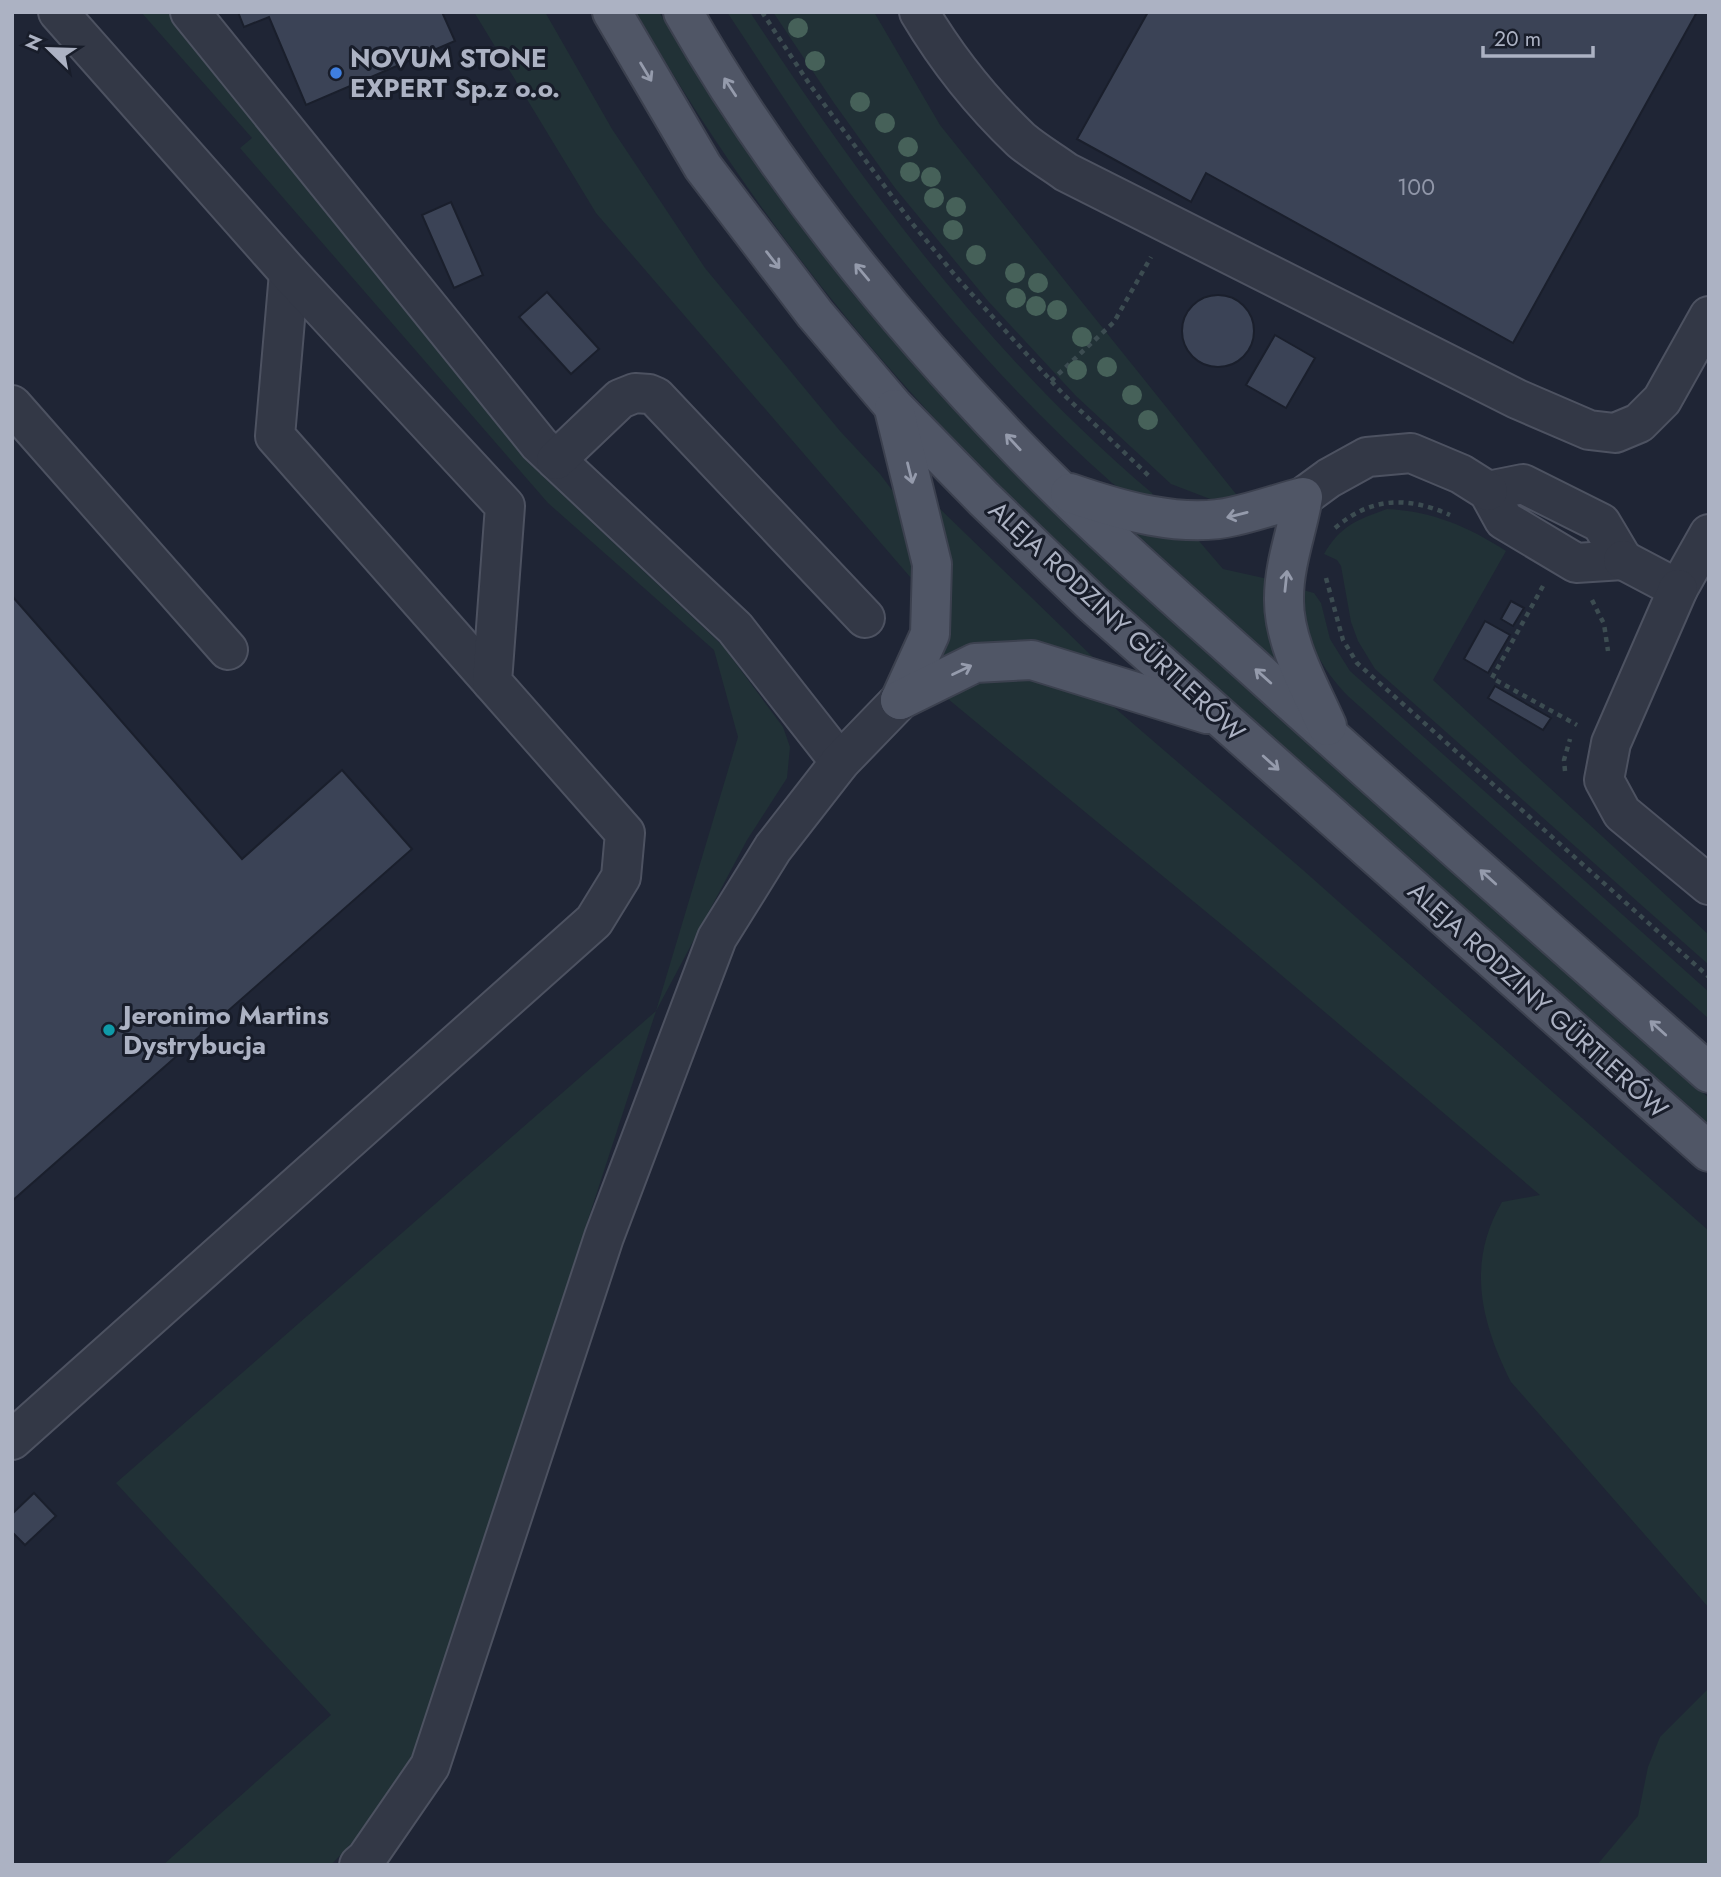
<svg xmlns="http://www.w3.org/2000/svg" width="1721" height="1877" font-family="Jost,sans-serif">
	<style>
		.green { fill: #213136 }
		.building { fill: #3b4356; stroke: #1a1f2c; stroke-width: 2 }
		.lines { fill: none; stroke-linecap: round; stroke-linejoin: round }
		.minor-casing { stroke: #4d5261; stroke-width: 42 }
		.major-casing { stroke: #3c414f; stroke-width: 42 }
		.path { stroke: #3c4c51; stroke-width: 4.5; stroke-dasharray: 5 5; stroke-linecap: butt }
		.minor { stroke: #333846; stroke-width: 38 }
		.major { stroke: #505666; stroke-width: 38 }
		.tree { fill: #466159 }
		.oneway { stroke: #959bac }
		.shop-dot { fill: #3f7fe0; stroke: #181d2a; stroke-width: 2.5 }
		.culture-dot { fill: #0f9aa8; stroke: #181d2a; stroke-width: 2.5 }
		.labels { text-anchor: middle; stroke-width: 6; stroke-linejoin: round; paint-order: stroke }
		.number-label { font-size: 23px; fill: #9096a8 }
		.poi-label { font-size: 26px; font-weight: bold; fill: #acb2c3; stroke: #181d2a; text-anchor: start }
		.street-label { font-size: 26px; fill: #acb2c3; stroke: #181d2a }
	</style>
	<rect width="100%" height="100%" fill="#1f2535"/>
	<g class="green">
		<polygon points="141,12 171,12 530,464 723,646 783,727 790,747 787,778 747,840 656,1011 416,1748 379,1814 331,1865 163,1865 331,1715 116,1483 656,1011 738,737 714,650 548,503 240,148 252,138"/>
		<polygon points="474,12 545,12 612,129 705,268 840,431 880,474 901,502 914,531 917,589 911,578 596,213"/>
		<path d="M636 12H659L735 134 775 192 854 295 958 414 1036 494 1160 610 1709 1098V1124L1146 625C1063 548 980 471 905 386 802 271 713 146 636 12Z"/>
		<path d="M727 12H750C864 187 992 358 1152 493L1154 498 1124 491 1112 483C1019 401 935 304 859 205 812 143 770 77 727 12Z"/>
		<polygon points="773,12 874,12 940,125 1240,499 1218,502 1171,484 1076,396 988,301 895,188 834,103"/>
		<polygon points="936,505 1100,664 938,662 951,577 949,554"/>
		<path d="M1387 509C1432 511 1469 527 1506 551L1433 680 1709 935V965L1375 669 1358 641 1351 622 1341 566 1337 560 1324 554C1341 525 1357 520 1387 509Z"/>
		<polygon points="1130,528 1193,534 1223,569 1268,579 1276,657 1273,659"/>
		<path d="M1303 590 1314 593 1321 603 1330 639 1350 671 1709 992V1019L1349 697C1319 666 1302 634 1303 590Z"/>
		<path d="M1038 676 1101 696 1303 870 1709 1231V1608L1511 1382C1481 1322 1466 1264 1502 1202L1540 1195 1233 934 942 694 993 677Z"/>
		<polygon points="1709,1688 1709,1865 1597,1865 1638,1816 1648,1767 1660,1737"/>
	</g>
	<g class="building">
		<polygon points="238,12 442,12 455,41 306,105 269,17 244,27"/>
		<polygon points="1148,12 1697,12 1513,343 1206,173 1191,202 1077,139"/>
		<polygon points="451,202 483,275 454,288 422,215"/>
		<polygon points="547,292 599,349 571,374 519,317"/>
		<circle cx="1218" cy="331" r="36"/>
		<polygon points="1275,335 1315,358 1286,408 1246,385"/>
		<polygon points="12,596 242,859 342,770 412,849 12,1201"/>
		<polygon points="1511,601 1524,608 1513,626 1501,619"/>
		<polygon points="1485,621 1510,635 1488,673 1464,659"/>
		<polygon points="1495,686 1551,718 1543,730 1488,698"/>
		<polygon points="34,1493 56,1516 25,1545 12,1532 12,1514"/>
	</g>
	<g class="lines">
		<defs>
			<g id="minor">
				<polyline points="190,12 539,444 735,628 840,762"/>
				<path d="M919 12C947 59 981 102 1021 140 1035 152 1051 161 1066 172L1517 399 1589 430 1615 433 1639 423 1662 400 1709 316"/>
				<polyline points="289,273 275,436 492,682"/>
				<polyline points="12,405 228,650"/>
				<polyline points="556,460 620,399 635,393 649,394 656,397 865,618"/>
				<polygon points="1523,484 1601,523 1623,560 1576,563 1504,520 1488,491"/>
				<polyline points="1303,497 1329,478 1367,457 1411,453 1461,474 1488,491"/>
				<polyline points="1623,560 1678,589 1709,534"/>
				<polyline points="1678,589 1611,743 1604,780 1622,813 1709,885"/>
				<polyline points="12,1440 594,921 621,877 625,833 492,682 505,506 289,273 58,12"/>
				<polyline points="359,1865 366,1859 430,1766 604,1237 717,938 773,848 840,762 900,700"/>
			</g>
			<g id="major">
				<polyline points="612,12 703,167 815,314 894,407 984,499 1092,603 1709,1152"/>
				<path d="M683 12C774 172 891 316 1018 448 1096 529 1181 602 1264 677 1411 810 1560 941 1709 1073"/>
				<polyline points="894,409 932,564 930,634 900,700"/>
				<path d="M1070 493C1119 510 1183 529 1235 516 1258 511 1280 503 1303 497 1297 531 1284 564 1284 598 1283 642 1310 687 1327 726"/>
				<polyline points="900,700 975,663 1032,660 1207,714"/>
			</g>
		</defs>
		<use href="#minor" class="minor-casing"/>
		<use href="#major" class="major-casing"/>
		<g class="path">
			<polyline points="762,12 810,85 911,222 959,280 1064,395 1149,476"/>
			<polyline points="1051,381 1114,322 1151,257"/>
			<path d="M1335 528C1371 497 1407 496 1450 515"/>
			<polyline points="1326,578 1343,640 1357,663 1709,977"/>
			<polyline points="1543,586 1492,678 1577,725"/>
			<polyline points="1592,600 1604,624 1608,651"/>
			<polyline points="1565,771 1564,760 1570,739"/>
		</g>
		<use href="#minor" class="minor"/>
		<use href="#major" class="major"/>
	</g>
	<g class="tree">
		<circle cx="798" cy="28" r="10"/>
		<circle cx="815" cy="61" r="10"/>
		<circle cx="860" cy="102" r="10"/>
		<circle cx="885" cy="123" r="10"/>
		<circle cx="908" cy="147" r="10"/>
		<circle cx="910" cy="172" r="10"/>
		<circle cx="931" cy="177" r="10"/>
		<circle cx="934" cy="198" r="10"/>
		<circle cx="956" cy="207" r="10"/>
		<circle cx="953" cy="230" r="10"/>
		<circle cx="976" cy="255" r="10"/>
		<circle cx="1015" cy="273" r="10"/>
		<circle cx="1038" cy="283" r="10"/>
		<circle cx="1016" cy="298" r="10"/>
		<circle cx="1036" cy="306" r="10"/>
		<circle cx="1057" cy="310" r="10"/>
		<circle cx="1082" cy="337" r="10"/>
		<circle cx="1107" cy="367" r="10"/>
		<circle cx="1077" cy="370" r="10"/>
		<circle cx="1132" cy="395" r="10"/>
		<circle cx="1148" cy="420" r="10"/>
	</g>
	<defs><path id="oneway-shaft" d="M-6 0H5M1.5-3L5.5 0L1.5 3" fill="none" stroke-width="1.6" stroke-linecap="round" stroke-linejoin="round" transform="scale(1.75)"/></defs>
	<g class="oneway">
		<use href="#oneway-shaft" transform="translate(646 72) rotate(59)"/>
		<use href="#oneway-shaft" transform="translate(730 87) rotate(-123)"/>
		<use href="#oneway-shaft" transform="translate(773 260) rotate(52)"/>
		<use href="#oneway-shaft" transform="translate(862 272) rotate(-130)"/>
		<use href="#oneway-shaft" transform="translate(1013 442) rotate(-133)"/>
		<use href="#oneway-shaft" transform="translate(910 473) rotate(76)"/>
		<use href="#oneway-shaft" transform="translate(1237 515) rotate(166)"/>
		<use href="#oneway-shaft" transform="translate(1286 581) rotate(-84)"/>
		<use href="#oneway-shaft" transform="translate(962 670) rotate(-26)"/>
		<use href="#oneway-shaft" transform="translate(1263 676) rotate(-138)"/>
		<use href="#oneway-shaft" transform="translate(1271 763) rotate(42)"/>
		<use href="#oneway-shaft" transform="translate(1488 877) rotate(-138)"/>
		<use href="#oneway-shaft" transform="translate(1658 1028) rotate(-138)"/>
	</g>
	<circle class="shop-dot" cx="336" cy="73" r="7"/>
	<circle class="culture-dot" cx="109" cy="1030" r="7"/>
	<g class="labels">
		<g class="number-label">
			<text x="1416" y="195">100</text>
		</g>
		<g class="poi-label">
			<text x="350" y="67">NOVUM STONE<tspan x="350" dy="30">EXPERT Sp.z o.o.</tspan></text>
			<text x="123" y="1024">Jeronimo Martins<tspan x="123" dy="30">Dystrybucja</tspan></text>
		</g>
		<g class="street-label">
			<text transform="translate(1117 621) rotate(43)" y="9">ALEJA RODZINY GÜRTLERÓW</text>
			<text transform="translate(1538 1000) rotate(42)" y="9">ALEJA RODZINY GÜRTLERÓW</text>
		</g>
	</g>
	<rect width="1721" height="1877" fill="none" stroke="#acb2c3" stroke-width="28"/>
	<g transform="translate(49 49) rotate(293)" stroke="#181d2a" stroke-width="5" paint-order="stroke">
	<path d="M0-5L12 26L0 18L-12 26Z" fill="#acb2c3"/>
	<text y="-10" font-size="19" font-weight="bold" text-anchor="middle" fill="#acb2c3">N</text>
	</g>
	<path d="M1483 46v10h110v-10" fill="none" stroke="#acb2c3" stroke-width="3.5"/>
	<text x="1494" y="46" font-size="21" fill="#acb2c3" stroke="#181d2a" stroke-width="5" paint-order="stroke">20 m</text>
</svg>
